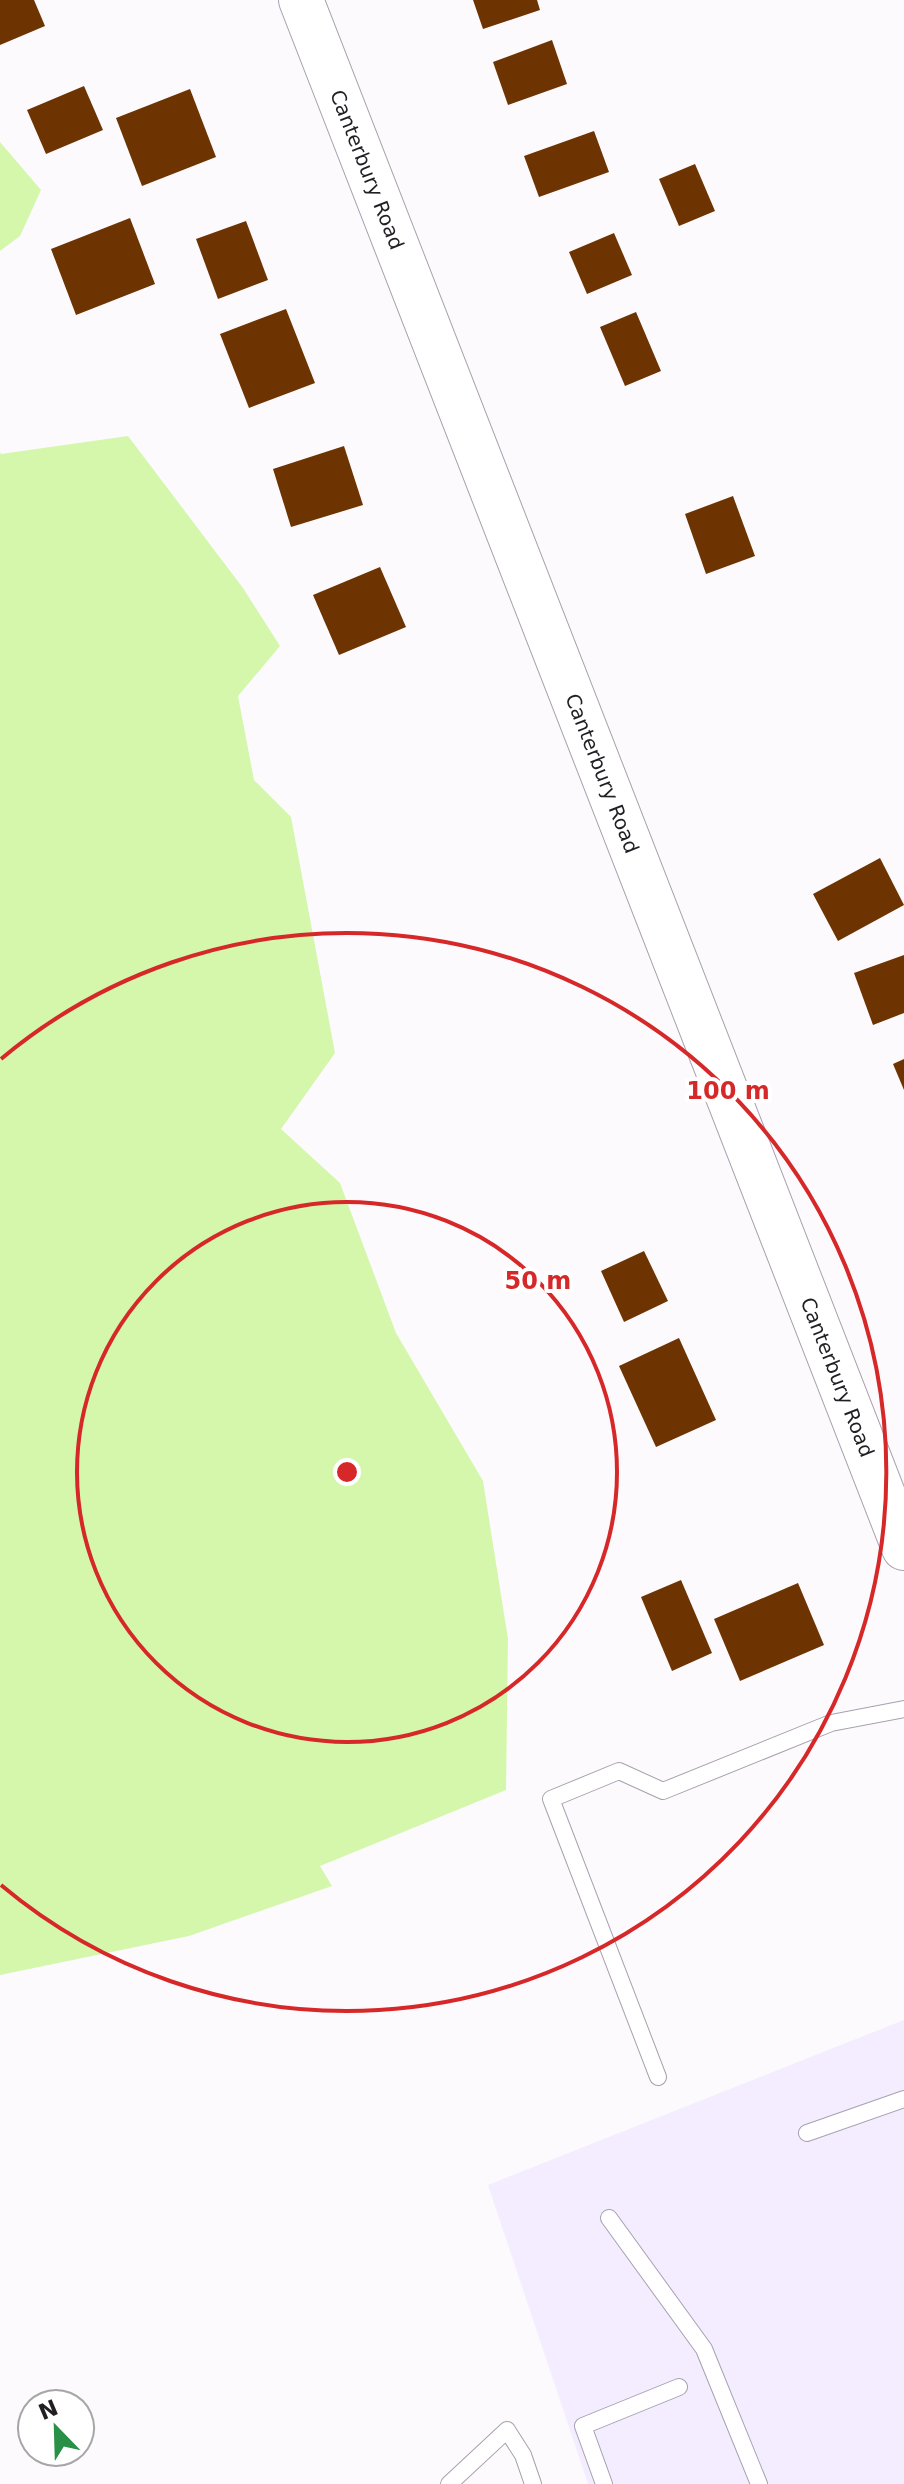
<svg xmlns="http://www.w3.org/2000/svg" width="904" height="2484" font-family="'DejaVu Sans',sans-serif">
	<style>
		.commercial { fill: #f3edff }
		.green { fill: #d5f7ac }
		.building { fill: #6d3300 }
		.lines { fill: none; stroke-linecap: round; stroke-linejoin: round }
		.lane-casing { stroke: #a9a0af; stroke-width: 18 }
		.secondary-casing { stroke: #a9a0af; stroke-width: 46 }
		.lane { stroke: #fff; stroke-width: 16 }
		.secondary { stroke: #fff; stroke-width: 44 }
		.ring { fill: none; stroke: #d62828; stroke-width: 4 }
		.labels { text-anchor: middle; stroke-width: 8; stroke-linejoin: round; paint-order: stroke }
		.street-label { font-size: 20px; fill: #221f24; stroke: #fff }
		.centre { fill: #d62828; stroke: #fff; stroke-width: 4 }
		.ring-label { font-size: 24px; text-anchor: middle; font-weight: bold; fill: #d62828; stroke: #fff; stroke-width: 8; stroke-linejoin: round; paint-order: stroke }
	</style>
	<rect width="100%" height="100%" fill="#fcfafd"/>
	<polygon class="commercial" points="904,2020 904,2484 588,2484 488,2185"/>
	<g class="green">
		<polygon points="0,142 41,190 20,236 0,251"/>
		<polygon points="128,436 243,588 280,646 238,696 254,780 291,817 335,1053 281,1129 340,1183 396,1333 483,1481 508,1639 506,1790 320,1866 332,1886 189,1936 0,1975 0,452 1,454"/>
	</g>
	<g class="building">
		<polygon points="0,0 34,0 45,26 0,45"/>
		<polygon points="473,0 537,0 540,10 483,29"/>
		<polygon points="552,40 567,84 508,105 493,62"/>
		<polygon points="84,86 103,130 46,154 27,110"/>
		<polygon points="190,89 216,157 142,186 116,118"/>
		<polygon points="594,131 609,172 539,197 524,156"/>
		<polygon points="695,164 715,211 679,226 659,179"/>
		<polygon points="130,218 155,284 76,315 51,249"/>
		<polygon points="246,221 268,280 218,299 196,239"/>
		<polygon points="614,233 632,275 587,294 569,252"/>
		<polygon points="286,309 315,383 249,408 220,334"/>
		<polygon points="636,312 661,371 625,386 600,327"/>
		<polygon points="344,446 363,505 291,527 273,469"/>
		<polygon points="733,496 755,556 706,574 685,514"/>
		<polygon points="380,567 406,627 339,655 313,595"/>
		<polygon points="880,858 904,905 838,941 813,894"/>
		<polygon points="904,955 904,1013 873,1025 854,973"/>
		<polygon points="904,1059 904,1090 893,1064"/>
		<polygon points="644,1251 668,1301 624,1322 601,1271"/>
		<polygon points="679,1338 716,1420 656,1447 619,1366"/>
		<polygon points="681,1580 712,1653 672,1671 641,1597"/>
		<polygon points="798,1583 824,1645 740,1681 714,1619"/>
	</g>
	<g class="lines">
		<defs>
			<g id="lane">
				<polyline points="658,2077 551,1799 619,1771 663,1791 831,1723 904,1709"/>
				<polyline points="807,2133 904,2099"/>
				<polyline points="609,2218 704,2349 759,2484"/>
				<polyline points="449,2484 507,2430 523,2455 533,2484"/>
				<polyline points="604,2484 583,2426 679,2387"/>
			</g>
			<g id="secondary">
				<path id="s1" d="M301 0 904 1548"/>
			</g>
		</defs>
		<use href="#lane" class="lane-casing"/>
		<use href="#secondary" class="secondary-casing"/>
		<use href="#lane" class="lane"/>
		<use href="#secondary" class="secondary"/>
	</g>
	<g class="ring">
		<circle cx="347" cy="1472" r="270"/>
		<path d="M1 1059A539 539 0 1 1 1 1885"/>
	</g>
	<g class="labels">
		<g class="street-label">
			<text dy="7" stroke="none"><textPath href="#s1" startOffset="182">Canterbury Road</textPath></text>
			<text dy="7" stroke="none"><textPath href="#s1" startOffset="830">Canterbury Road</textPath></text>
			<text dy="7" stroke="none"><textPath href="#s1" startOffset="1478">Canterbury Road</textPath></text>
		</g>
	</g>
	<circle cx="347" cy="1472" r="12" class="centre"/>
	<g class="ring-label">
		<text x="728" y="1099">100 m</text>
		<text x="538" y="1289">50 m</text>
	</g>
	<g transform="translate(56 2428) rotate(337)"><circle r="38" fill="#ffffff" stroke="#a7a5a7" stroke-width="2"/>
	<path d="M0-6L14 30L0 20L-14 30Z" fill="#289047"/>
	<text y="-12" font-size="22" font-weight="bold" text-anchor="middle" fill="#221f24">N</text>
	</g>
</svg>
